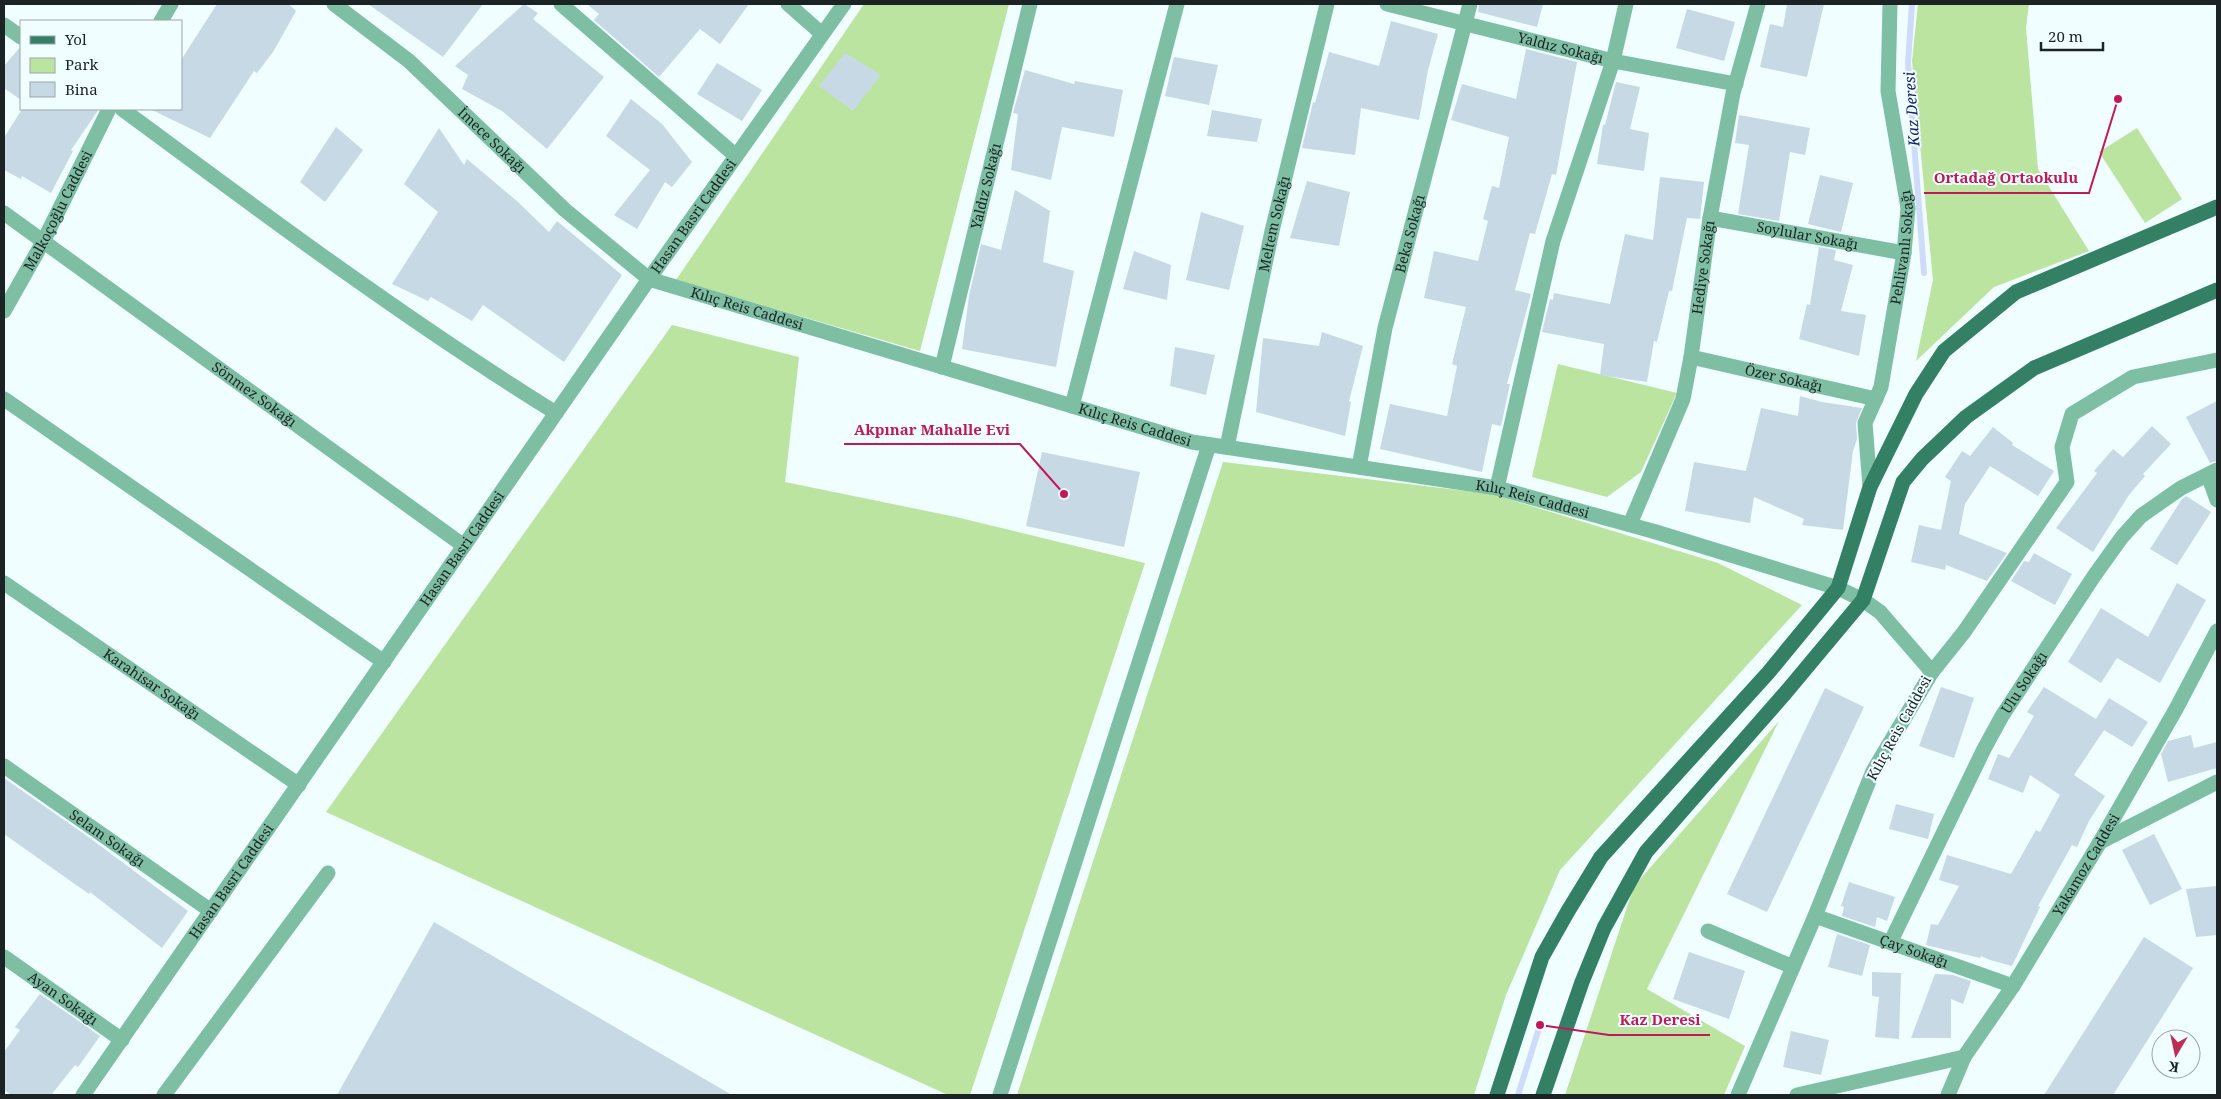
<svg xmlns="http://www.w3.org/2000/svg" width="2221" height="1099" font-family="'Noto Serif',serif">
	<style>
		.green { fill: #bce4a1 }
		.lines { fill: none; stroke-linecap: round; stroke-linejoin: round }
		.stream { stroke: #cfdbfa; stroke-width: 6 }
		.building { fill: #c7d9e4 }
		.minor { stroke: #7ebfa4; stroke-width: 15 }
		.major { stroke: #348065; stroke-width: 15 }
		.labels { text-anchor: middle; stroke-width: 4; stroke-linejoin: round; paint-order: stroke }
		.street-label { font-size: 14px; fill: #1b2324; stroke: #f0feff }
		.water-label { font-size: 15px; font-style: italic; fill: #152274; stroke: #f0feff }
		.leader { fill: none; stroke: #c2185b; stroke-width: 2 }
		.callout-dot { fill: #c2185b; stroke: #f0feff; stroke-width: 2 }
		.callout-label { font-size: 15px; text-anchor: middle; font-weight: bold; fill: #c2185b; stroke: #f0feff; stroke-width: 4; stroke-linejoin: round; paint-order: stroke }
	</style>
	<rect width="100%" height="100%" fill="#f0feff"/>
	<g class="green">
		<polygon points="864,4 1009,4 920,351 676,280"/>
		<polygon points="1918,4 2029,4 2026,28 2038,169 2089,251 1994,287 1916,361 1933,280 1912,61"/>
		<polygon points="2137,128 2182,199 2145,223 2099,152"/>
		<polygon points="672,325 799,357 785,482 956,517 1145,563 970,1095 948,1095 326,812"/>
		<polygon points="1558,364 1677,393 1641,472 1607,497 1532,477"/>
		<polygon points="1223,462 1492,494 1718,563 1802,605 1560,870 1506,995 1474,1095 1017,1095"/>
		<polygon points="1779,721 1647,989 1745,1046 1724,1095 1565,1095 1634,886"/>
	</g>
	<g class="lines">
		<g class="stream">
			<polyline points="1912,4 1908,63 1924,273"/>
			<polyline points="1518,1095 1540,1025"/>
		</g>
	</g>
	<g class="building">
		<polygon points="217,4 289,4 296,11 273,52 257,73 254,71 210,138 150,109 181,109 181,60"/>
		<polygon points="368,4 483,4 443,57"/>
		<polygon points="524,4 538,13 533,19 604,77 547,149 502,111 462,89 468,75 455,66"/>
		<polygon points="587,4 749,4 720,44 700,29 659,77 594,20 599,14"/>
		<polygon points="1479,4 1543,4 1537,27 1478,12"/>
		<polygon points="1787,4 1824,4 1807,77 1760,67 1770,24 1783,27"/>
		<polygon points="1687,9 1735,22 1724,61 1676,48"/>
		<polygon points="1391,21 1438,34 1428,70 1419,120 1361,108 1355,155 1302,148 1313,102 1315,103 1329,52 1379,66"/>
		<polygon points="21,46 21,100 4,88 4,66"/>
		<polygon points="1526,49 1577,62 1556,175 1552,174 1535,234 1530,233 1515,290 1531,294 1507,384 1510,384 1501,426 1492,424 1482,472 1380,449 1390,404 1447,416 1457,366 1452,364 1466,307 1424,298 1434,251 1478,261 1488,221 1483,219 1492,186 1499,188 1509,137 1451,120 1462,84 1516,99"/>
		<polygon points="845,53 881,75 853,111 819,86"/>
		<polygon points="1174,57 1218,65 1209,105 1165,96"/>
		<polygon points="717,63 762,90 742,121 697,94"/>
		<polygon points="1025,70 1074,84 1075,81 1123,90 1114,137 1062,127 1051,180 1011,170 1018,114 1013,113"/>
		<polygon points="1616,82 1640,87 1630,129 1649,133 1644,171 1597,164 1603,125 1605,125"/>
		<polygon points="631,99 662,124 692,162 672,187 665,182 637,229 614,215 650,170 606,136"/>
		<polygon points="22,109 99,109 71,150 73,151 51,193 22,176 21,179 4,170 4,138"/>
		<polygon points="1212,110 1262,119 1257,142 1207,136"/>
		<polygon points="1739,115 1810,128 1805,155 1790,152 1779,221 1738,214 1749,145 1735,143"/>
		<polygon points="336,127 363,150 325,202 300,182"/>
		<polygon points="439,128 464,165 467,159 518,202 549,232 557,221 622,275 564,362 483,305 472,321 431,297 428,301 392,284 438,212 404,184"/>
		<polygon points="1820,175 1853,183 1841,232 1808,224"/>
		<polygon points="1660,177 1704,182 1700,219 1687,218 1672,291 1669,291 1657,342 1654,341 1647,382 1600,375 1604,344 1542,332 1550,299 1553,300 1554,293 1610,304 1625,234 1653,240"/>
		<polygon points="1307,181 1350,192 1339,246 1290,238"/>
		<polygon points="1015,190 1050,211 1043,262 1074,271 1056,367 962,349 969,296 981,244 1001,250"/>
		<polygon points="1201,212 1244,226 1229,290 1186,280"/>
		<polygon points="1819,247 1836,250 1834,260 1853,265 1841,311 1866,315 1859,356 1799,339 1807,304 1810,305"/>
		<polygon points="1134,251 1171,265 1167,300 1123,289"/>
		<polygon points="1322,332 1363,346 1349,401 1351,402 1345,436 1256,412 1263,338 1319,346"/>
		<polygon points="1175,347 1215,355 1206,395 1170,386"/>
		<polygon points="1800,396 1822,402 1862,408 1856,423 1857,439 1853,451 1843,530 1802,525 1804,519 1754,497 1750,523 1685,511 1694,462 1746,471 1761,408 1798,416"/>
		<polygon points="2217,401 2217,461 2210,463 2186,417"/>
		<polygon points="2152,426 2171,444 2143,474 2145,476 2129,495 2093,552 2056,528 2097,473 2094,471 2113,449 2123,457"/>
		<polygon points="1993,427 2013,443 2012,445 2054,471 2038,496 1990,466 1965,504 1959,534 2007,553 1987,581 1946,565 1945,570 1911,562 1919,525 1941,530 1951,481 1945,477 1962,451 1970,456"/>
		<polygon points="1042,452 1140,472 1124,547 1026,526"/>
		<polygon points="2186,496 2211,512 2177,565 2150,549 2182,499"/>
		<polygon points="2034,553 2072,574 2055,605 2011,581 2024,561 2029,562"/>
		<polygon points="2177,583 2206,600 2160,683 2117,658 2101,683 2068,662 2101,608 2148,637"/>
		<polygon points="1941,687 1974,698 1954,758 1919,746"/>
		<polygon points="2044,687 2096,719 2109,698 2148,722 2132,747 2104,730 2074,775 2105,796 2089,821 2077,847 2072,845 2038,906 2040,907 2012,966 1990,960 1981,956 1980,958 1926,945 1931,924 1938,925 1959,886 1939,880 1947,855 2011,874 2036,830 2040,832 2060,795 2030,775 2023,793 1988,779 1998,754 2009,758 2034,716 2027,712"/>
		<polygon points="1825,688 1864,707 1767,912 1727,894"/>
		<polygon points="2191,735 2194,748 2217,742 2217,768 2168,782 2161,754 2168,741"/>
		<polygon points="4,778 87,836 188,911 162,948 90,892 89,894 4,834"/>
		<polygon points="1896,804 1934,814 1928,839 1889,829"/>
		<polygon points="2154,834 2182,889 2150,905 2122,850"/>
		<polygon points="1849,882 1895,897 1887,921 1877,917 1875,927 1842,916 1844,907 1841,906"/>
		<polygon points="2217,886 2217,935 2196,937 2186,889"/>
		<polygon points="434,922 732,1095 337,1095"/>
		<polygon points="1837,934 1870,945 1862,976 1828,967"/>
		<polygon points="2144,937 2193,968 2113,1095 2044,1095"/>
		<polygon points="1689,952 1745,971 1729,1019 1673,999"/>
		<polygon points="1872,972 1901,973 1899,1039 1875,1037 1879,997 1872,996"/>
		<polygon points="1935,974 1953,975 1971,981 1963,1004 1951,999 1951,1038 1911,1038"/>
		<polygon points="40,994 100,1036 78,1067 75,1065 51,1095 11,1095 4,1090 4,1052 20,1030 15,1027"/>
		<polygon points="1791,1031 1829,1040 1821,1075 1783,1067"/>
	</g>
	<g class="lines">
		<g class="minor">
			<path id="s1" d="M334 4 409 61 565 210 649 279 1192 442 1497 488 1656 532 1838 588 1863 600 1880 612 1932 672 1873 771 1815 916 1738 1095"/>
			<polyline points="561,4 736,156"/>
			<polyline points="788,4 822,34"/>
			<path id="s2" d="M1387 4 1613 61 1736 84"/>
			<polyline points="161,21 171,4"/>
			<polyline points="4,25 21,37"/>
			<path d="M122 109C264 214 406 320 556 413"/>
			<path id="s3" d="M4 213 464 546"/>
			<path id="s4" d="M1710 218 1904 253"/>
			<path id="s5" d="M4 311 43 242 109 109"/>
			<path id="s6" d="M1691 357 1876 399"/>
			<path id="s7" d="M942 367 1030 4"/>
			<polyline points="4,399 384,662"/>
			<polyline points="1072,406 1177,4"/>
			<path id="s8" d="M1227 447 1272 231 1327 4"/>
			<path id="s9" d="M1359 467 1385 328 1470 4"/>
			<polyline points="2208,475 2217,500"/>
			<path id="s10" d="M1870 487 1865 423 1881 387 1904 253 1908 208 1888 91 1890 4"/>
			<polyline points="1497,488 1553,241 1613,61 1626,4"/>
			<path id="s11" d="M1630 524 1683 399 1691 357 1710 218 1733 93 1758 4"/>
			<path id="s12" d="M4 583 299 785"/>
			<polyline points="1932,672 1964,632 2067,482 2062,447 2072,414 2133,377 2217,360"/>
			<path id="s13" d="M4 766 211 911"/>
			<polyline points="2100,842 2217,782"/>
			<path id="s14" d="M1815 916 2013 986"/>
			<polyline points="1708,931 1793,967"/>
			<path id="s15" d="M1891 941 1984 749 2002 716 2094 576 2122 537 2141 516 2181 488 2217 470"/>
			<path id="s16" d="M4 957 122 1040"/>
			<path id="s17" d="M83 1095 649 279 844 4"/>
			<polyline points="164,1095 328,873"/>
			<polyline points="1000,1095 1209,445"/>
			<polyline points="1797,1095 1964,1057"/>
			<path id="s18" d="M1948 1095 1964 1057 2013 986 2100 842 2176 709 2217 631"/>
		</g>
		<g class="major">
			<polyline points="1497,1095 1542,957 1568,911 1601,857 1768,673 1838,588 1870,487 1916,394 1944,351 2016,292 2217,207"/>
			<polyline points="1543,1095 1582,982 1604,928 1646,852 1787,691 1863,600 1903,482 1922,459 1966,417 2034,368 2217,290"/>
		</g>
	</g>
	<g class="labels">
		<g class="street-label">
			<text dy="5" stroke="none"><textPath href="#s2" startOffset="179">Yaldız Sokağı</textPath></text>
			<text dy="5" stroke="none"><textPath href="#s1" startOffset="209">İmece Sokağı</textPath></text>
			<text dy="5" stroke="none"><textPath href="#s7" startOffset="186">Yaldız Sokağı</textPath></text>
			<text dy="5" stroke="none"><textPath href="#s5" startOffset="114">Malkoçoğlu Caddesi</textPath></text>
			<text dy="5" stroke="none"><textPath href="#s17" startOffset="1070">Hasan Basri Caddesi</textPath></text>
			<text dy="5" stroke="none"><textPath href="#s8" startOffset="228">Meltem Sokağı</textPath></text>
			<text dy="5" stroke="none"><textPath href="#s9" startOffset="239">Beka Sokağı</textPath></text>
			<text dy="5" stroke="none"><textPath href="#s4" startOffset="99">Soylular Sokağı</textPath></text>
			<text dy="5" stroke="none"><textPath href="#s10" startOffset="245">Pehlivanlı Sokağı</textPath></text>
			<text dy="5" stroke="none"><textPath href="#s11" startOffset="269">Hediye Sokağı</textPath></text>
			<text dy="5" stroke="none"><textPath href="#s1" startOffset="521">Kılıç Reis Caddesi</textPath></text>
			<text dy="5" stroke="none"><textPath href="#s6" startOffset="95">Özer Sokağı</textPath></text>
			<text dy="5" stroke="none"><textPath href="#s3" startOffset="309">Sönmez Sokağı</textPath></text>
			<text dy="5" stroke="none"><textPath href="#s1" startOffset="926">Kılıç Reis Caddesi</textPath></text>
			<text dy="5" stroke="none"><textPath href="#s1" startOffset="1331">Kılıç Reis Caddesi</textPath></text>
			<text dy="5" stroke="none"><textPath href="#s17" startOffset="665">Hasan Basri Caddesi</textPath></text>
			<text dy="5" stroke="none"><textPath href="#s15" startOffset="291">Ulu Sokağı</textPath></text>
			<text dy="5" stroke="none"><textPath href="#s12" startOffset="179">Karahisar Sokağı</textPath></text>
			<text transform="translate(1899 728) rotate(-61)" y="5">Kılıç Reis Caddesi</text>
			<text dy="5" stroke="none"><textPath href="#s13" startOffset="126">Selam Sokağı</textPath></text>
			<text dy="5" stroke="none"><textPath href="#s18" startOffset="269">Yakamoz Caddesi</textPath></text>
			<text dy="5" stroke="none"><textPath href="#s17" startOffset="260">Hasan Basri Caddesi</textPath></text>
			<text dy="5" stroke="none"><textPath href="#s14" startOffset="105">Çay Sokağı</textPath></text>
			<text dy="5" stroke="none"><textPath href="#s16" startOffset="72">Ayan Sokağı</textPath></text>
		</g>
		<g class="water-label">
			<text transform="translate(1912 109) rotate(-94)" y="5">Kaz Deresi</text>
		</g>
	</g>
	<path class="leader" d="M2118 99L2089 193H1924M1064 494L1020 444H844M1540 1025L1609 1035H1710"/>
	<g class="callout-dot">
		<circle cx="2118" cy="99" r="5"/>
		<circle cx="1064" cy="494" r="5"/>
		<circle cx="1540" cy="1025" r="5"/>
	</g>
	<g class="callout-label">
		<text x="2006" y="183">Ortadağ Ortaokulu</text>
		<text x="932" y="435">Akpınar Mahalle Evi</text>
		<text x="1660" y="1025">Kaz Deresi</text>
	</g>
	<rect width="2221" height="1099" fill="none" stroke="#1b2324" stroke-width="10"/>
	<rect x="20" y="20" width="162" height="90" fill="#f0feff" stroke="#9ba6a7"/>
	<rect x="30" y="36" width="25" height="8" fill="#348065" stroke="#9ba6a7"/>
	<text x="65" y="45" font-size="15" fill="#1b2324">Yol</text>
	<rect x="30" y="58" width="25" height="15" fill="#bce4a1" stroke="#9ba6a7"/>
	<text x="65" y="70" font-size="15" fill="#1b2324">Park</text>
	<rect x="30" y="82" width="25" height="15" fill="#c7d9e4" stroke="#9ba6a7"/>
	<text x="65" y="95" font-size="15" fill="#1b2324">Bina</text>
	<g transform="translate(2176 1054) rotate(189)"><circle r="24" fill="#f0feff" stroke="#9ba6a7"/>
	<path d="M0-4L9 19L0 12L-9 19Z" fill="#be2e54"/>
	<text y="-8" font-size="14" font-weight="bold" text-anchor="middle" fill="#1b2324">K</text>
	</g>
	<path d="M2041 42v8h62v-8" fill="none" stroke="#1b2324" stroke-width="2.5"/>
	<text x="2048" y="42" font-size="15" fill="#1b2324" stroke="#f0feff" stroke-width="4" paint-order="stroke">20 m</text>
</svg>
